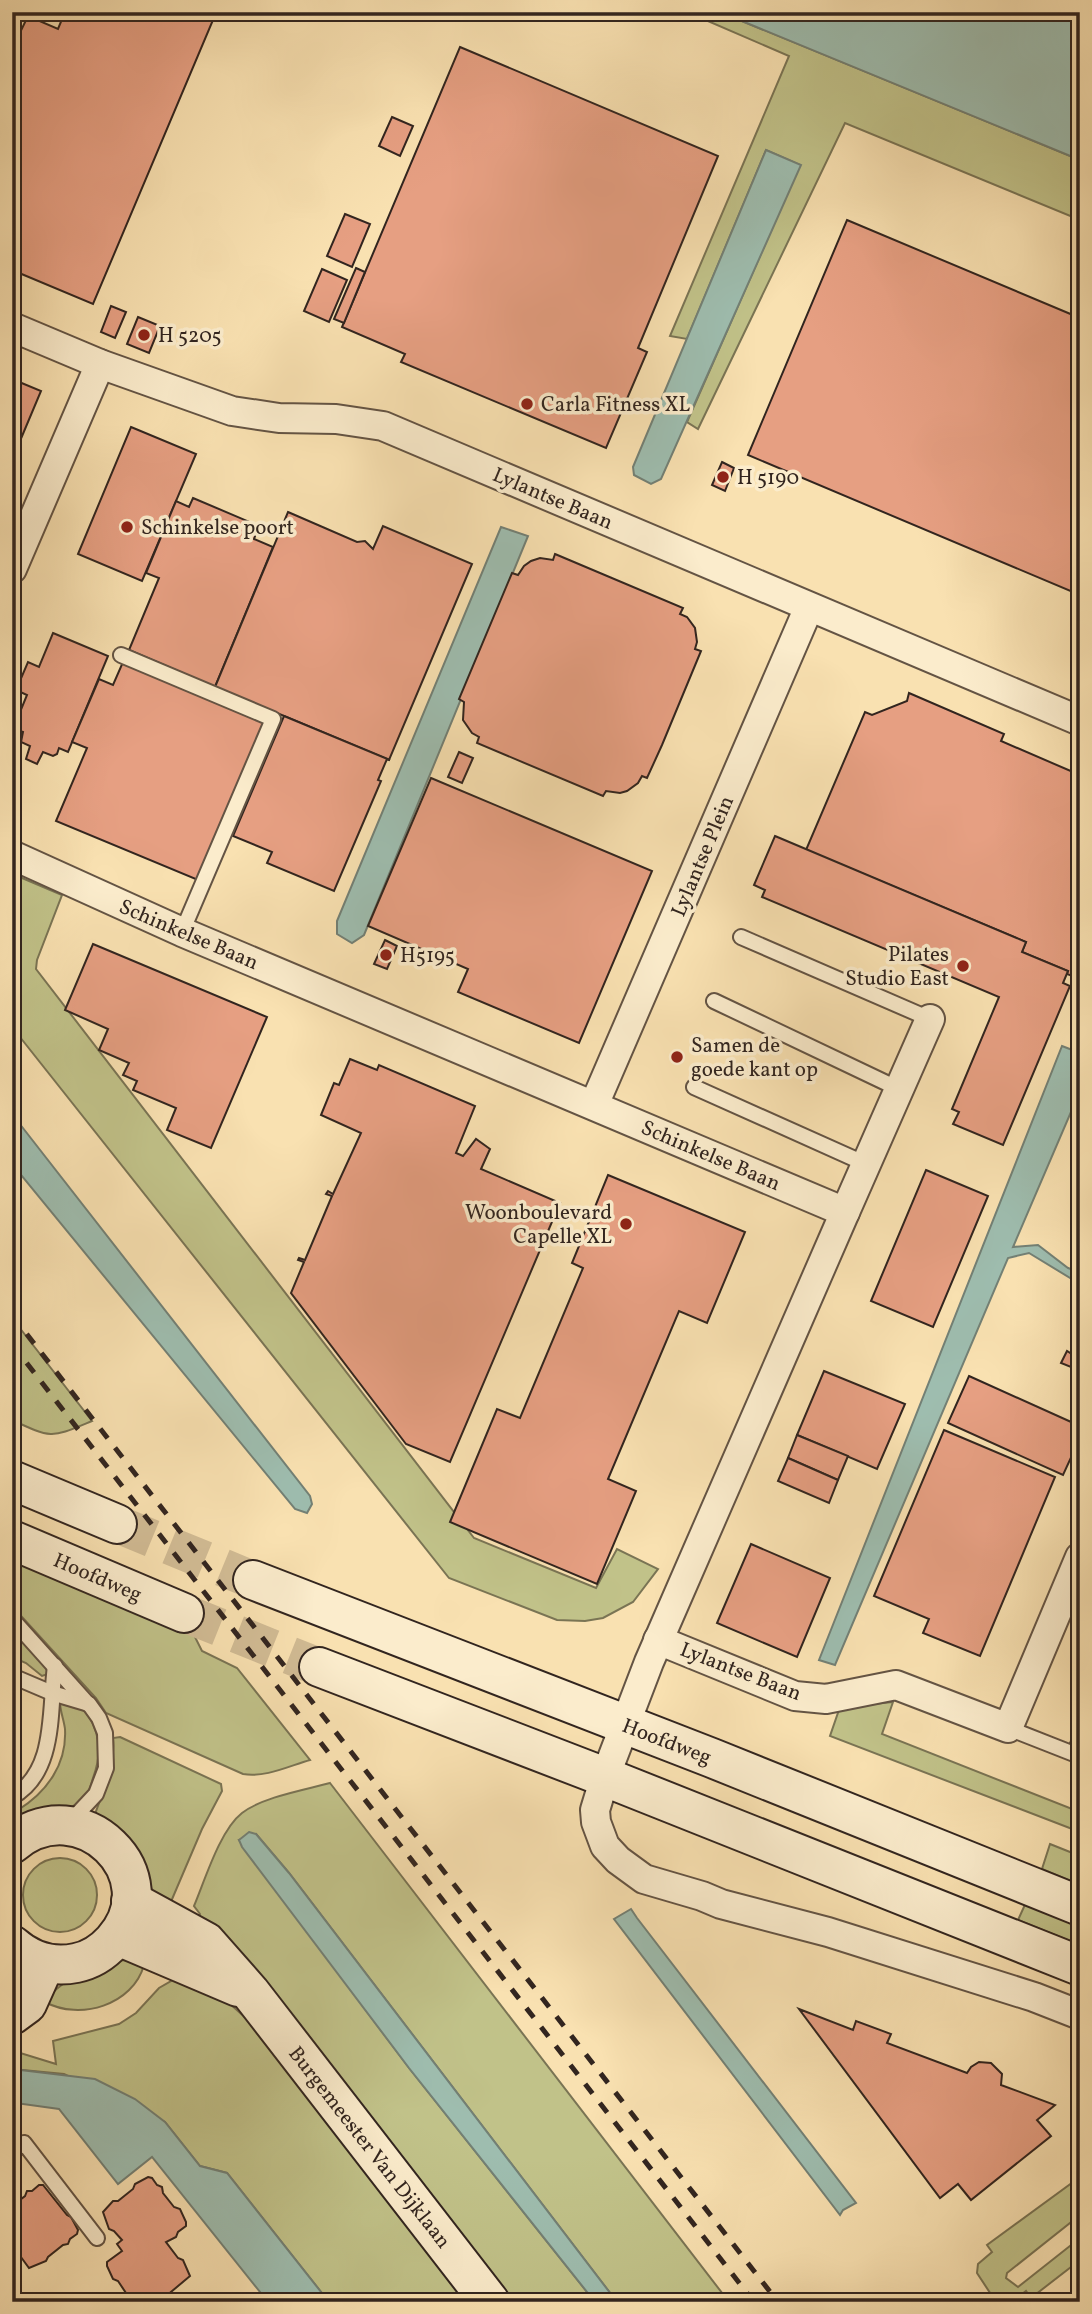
<svg xmlns="http://www.w3.org/2000/svg" width="1092" height="2314" font-family="Vollkorn,serif">
	<style>
		.green { fill: #c1c289; stroke: #7a7454; stroke-width: 2 }
		.water { fill: #9ebdaf; stroke: #738075; stroke-width: 2 }
		.building { fill: #e69f82; stroke: #32251f; stroke-width: 2 }
		.lines { fill: none; stroke-linecap: round; stroke-linejoin: round }
		.secondary-tunnel { stroke: #d1bb94; stroke-width: 38; stroke-dasharray: 38 19; stroke-linecap: butt }
		.lane-casing { stroke: #645444; stroke-width: 18 }
		.street-casing { stroke: #645444; stroke-width: 32 }
		.secondary-casing { stroke: #32251f; stroke-width: 42 }
		.lane { stroke: #fbeccc; stroke-width: 14 }
		.street { stroke: #fbeccc; stroke-width: 28 }
		.secondary { stroke: #fbeccc; stroke-width: 38 }
		.rail { stroke: #32251f; stroke-width: 5; stroke-dasharray: 12 12; stroke-linecap: butt }
		.poi-dot { fill: #8f2418; stroke: #fbeccc; stroke-width: 2.5 }
		.labels { text-anchor: middle; stroke-width: 7; stroke-linejoin: round; paint-order: stroke }
		.poi-label { font-size: 21px; fill: #32251f; stroke: #fbeccc; text-anchor: start }
		.street-label { font-size: 21px; fill: #32251f; stroke: #fbeccc }
	</style>
	<rect width="100%" height="100%" fill="#f9e1b1"/>
	<filter id="stains"><feTurbulence type="fractalNoise" baseFrequency=".00286" numOctaves="4"/><feColorMatrix values="0 0 0 0 .2 0 0 0 0 .09 0 0 0 0 .02 0 0 0 .5 -.17"/></filter>
	<radialGradient id="worn" r=".72"><stop offset=".6" stop-color="#630" stop-opacity="0"/><stop offset="1" stop-color="#630" stop-opacity=".3"/></radialGradient>
	<g class="green">
		<polygon points="687,12 720,12 1080,160 1080,220 845,123 698,429 687,422 800,165 766,150 687,339 670,336 789,56"/>
		<polygon points="15,875 62,895 37,960 36,969 474,1538 596,1588 617,1549 658,1569 633,1602 603,1618 585,1621 557,1620 449,1578 12,1027 12,876"/>
		<path d="M12 1318 92 1421C51 1438 53 1439 12 1420Z"/>
		<path d="M12 1557 193 1633 202 1651 237 1668 310 1760C289 1766 265 1778 243 1774L106 1713 96 1698 12 1606Z"/>
		<polygon points="12,1629 49,1670 48,1674 42,1676 26,1663 12,1657"/>
		<path d="M60 1702 83 1707C100 1731 103 1751 93 1778 91 1784 89 1794 84 1798 70 1813 44 1816 24 1821L18 1810C47 1792 67 1764 65 1729 64 1720 60 1711 60 1702Z"/>
		<polygon points="893,1702 882,1734 1072,1809 1080,1791 1080,1832 830,1736 840,1707"/>
		<path d="M120 1737 221 1784 222 1791 202 1829 167 1911 93 1820C102 1792 116 1768 113 1738Z"/>
		<path d="M330 1783 370 1835 729 2302H617L289 1873 256 1834 239 1840 409 2068 595 2302H511L353 2097 195 1923 200 1914 194 1906C205 1880 220 1830 242 1813 263 1797 304 1790 330 1783Z"/>
		<polygon points="1050,1844 1080,1856 1080,1885 1042,1869"/>
		<circle cx="60" cy="1895" r="37"/>
		<polygon points="1028,1898 1080,1919 1080,1945 1018,1920"/>
		<path d="M125 1960 141 1961 144 1965C133 2005 80 2021 45 2002 61 1978 90 1971 116 1961Z"/>
		<polygon points="175,1973 229,2003 248,2020 467,2302 341,2302 325,2297 227,2173 200,2166 165,2122 64,2074 12,2069 14,2051 56,2064 53,2041 119,2024 136,2013 159,1988 171,1981"/>
		<polygon points="1080,2177 1080,2215 1007,2273 1006,2278 1018,2287 1080,2238 1080,2260 1031,2298 1026,2291 1012,2302 996,2302 977,2273 978,2264 992,2252 987,2245"/>
	</g>
	<g class="water">
		<polygon points="720,12 1067,12 1080,19 1080,160"/>
		<polygon points="766,150 801,165 661,479 651,484 634,475 633,467"/>
		<polygon points="501,527 528,536 364,935 352,943 337,934 337,921"/>
		<polygon points="1062,1046 1080,1053 1080,1091 1013,1247 1038,1245 1068,1268 1080,1272 1080,1284 1029,1253 1008,1258 835,1665 819,1660"/>
		<polygon points="12,1114 310,1496 312,1504 307,1513 295,1509 12,1164"/>
		<polygon points="249,1832 256,1834 289,1873 617,2302 595,2302 409,2068 242,1847 239,1840"/>
		<polygon points="631,1909 637,1918 856,2203 843,2210 840,2215 614,1919"/>
		<polygon points="12,2069 95,2079 135,2099 165,2122 200,2166 227,2173 325,2297 341,2302 268,2302 152,2157 118,2184 59,2109 16,2103 12,2106"/>
	</g>
	<g class="building">
		<polygon points="65,12 196,12 213,20 93,304 12,270 12,49 28,16 58,29"/>
		<polygon points="460,47 718,156 638,348 647,352 606,448 401,362 405,354 342,327"/>
		<polygon points="392,117 413,126 400,156 379,146"/>
		<polygon points="345,214 370,224 352,267 327,256"/>
		<polygon points="847,220 1080,318 1080,595 748,455"/>
		<polygon points="356,268 365,272 344,323 334,319"/>
		<polygon points="322,269 347,280 329,322 304,311"/>
		<polygon points="111,306 126,312 115,338 101,332"/>
		<polygon points="138,317 160,326 149,353 127,344"/>
		<polygon points="12,379 41,391 12,460"/>
		<polygon points="131,427 196,454 142,581 78,554"/>
		<polygon points="722,462 734,468 725,491 712,485"/>
		<polygon points="193,498 259,526 254,539 273,547 215,687 129,650 159,578 146,573 176,501 189,507"/>
		<polygon points="288,512 357,542 365,541 373,549 383,526 472,564 389,760 215,687"/>
		<polygon points="555,554 683,608 680,614 687,617 695,628 697,642 695,649 701,651 662,745 647,778 642,776 638,783 627,791 620,793 606,791 603,796 477,743 479,737 472,733 463,720 464,702 459,699 512,573 518,575 524,566 531,561 540,558 553,560"/>
		<polygon points="53,633 108,656 68,752 59,748 57,754 53,756 43,752 37,764 26,759 30,746 21,742 23,732 13,729 27,695 16,690 28,662 39,667"/>
		<polygon points="123,662 264,722 198,880 56,821 87,748 72,742 99,679 113,685"/>
		<polygon points="909,693 1004,734 1001,741 1080,775 1080,979 1067,974 1068,971 1022,952 1026,942 806,850 865,712 872,715 907,701"/>
		<polygon points="284,716 390,760 387,759 378,780 381,781 334,891 267,863 272,852 233,836"/>
		<polygon points="459,752 473,758 462,783 448,777"/>
		<polygon points="431,778 652,871 579,1043 458,992 468,969 368,926"/>
		<polygon points="775,836 1026,942 1022,952 1068,971 1063,983 1070,986 1003,1145 953,1124 959,1112 952,1109 999,997 762,897 765,890 754,885"/>
		<polygon points="385,940 397,946 387,969 374,964"/>
		<polygon points="93,944 267,1017 211,1148 167,1130 176,1108 133,1090 137,1081 123,1075 129,1063 99,1050 108,1029 65,1010"/>
		<polygon points="350,1059 377,1070 379,1065 475,1106 456,1153 463,1156 476,1139 490,1149 481,1169 560,1203 450,1462 406,1444 291,1293 304,1262 298,1260 299,1258 305,1260 332,1196 326,1194 328,1191 333,1194 361,1133 321,1115 334,1083 339,1085"/>
		<polygon points="926,1170 988,1196 933,1327 871,1301"/>
		<polygon points="608,1175 745,1232 707,1323 679,1311 608,1479 636,1491 597,1584 450,1522 497,1409 520,1418 583,1268 572,1263"/>
		<polygon points="1080,1346 1080,1363 1074,1360 1071,1367 1061,1363 1067,1351 1075,1356"/>
		<polygon points="824,1371 905,1404 877,1469 797,1435"/>
		<polygon points="969,1376 1080,1426 1080,1438 1063,1475 948,1423"/>
		<polygon points="944,1430 1055,1477 980,1656 923,1633 929,1619 874,1596"/>
		<polygon points="797,1435 848,1456 838,1480 788,1458"/>
		<polygon points="788,1458 838,1480 829,1503 778,1481"/>
		<polygon points="751,1544 830,1578 797,1657 717,1623"/>
		<polygon points="799,2009 853,2030 856,2021 891,2034 887,2043 967,2073 971,2067 979,2062 991,2063 1002,2074 1001,2085 1055,2105 1037,2120 1051,2136 971,2200 958,2184 940,2198"/>
		<polygon points="148,2177 152,2178 157,2185 162,2187 163,2193 174,2207 180,2209 186,2222 186,2226 178,2232 176,2237 166,2242 178,2258 183,2260 190,2276 159,2302 132,2302 118,2281 113,2279 107,2266 107,2262 122,2251 117,2244 122,2240 114,2231 109,2229 103,2212 113,2201 118,2201 133,2189 135,2184"/>
		<polygon points="39,2185 43,2185 67,2215 71,2217 78,2230 77,2234 70,2239 68,2244 63,2245 48,2257 46,2261 29,2268 18,2253 12,2257 12,2206 25,2196 27,2191 32,2191"/>
	</g>
	<g class="lines">
		<g class="secondary-tunnel">
			<polyline points="117,1524 253,1580"/>
			<polyline points="184,1613 319,1667"/>
		</g>
		<defs>
			<g id="lane">
				<polyline points="121,655 273,719 182,932"/>
				<polyline points="741,937 930,1019"/>
				<polyline points="714,1001 899,1089"/>
				<polyline points="694,1087 866,1164"/>
				<polyline points="12,1619 88,1704"/>
				<polyline points="12,1676 52,1693 89,1704 99,1718 105,1733 106,1768 96,1794 68,1824"/>
				<polyline points="1008,1728 1074,1754 1080,1740"/>
				<path d="M12 1797C57 1772 49 1710 55 1666"/>
				<polyline points="12,2152 24,2143 97,2238"/>
			</g>
			<g id="street">
				<polyline points="12,327 100,364 232,411 279,418 336,419 383,426 1080,721"/>
				<polyline points="12,569 100,364"/>
				<polyline points="12,855 182,932 845,1212 649,1662 605,1777 595,1810 596,1822 605,1846 618,1860 644,1879 702,1896 721,1904 828,1932 1034,1997 1080,2015"/>
				<polyline points="594,1105 809,607"/>
				<polyline points="845,1212 930,1019"/>
				<polyline points="658,1640 795,1696 826,1699 896,1685 1008,1728 1080,1557"/>
			</g>
			<g id="secondary">
				<polyline points="12,1480 117,1524"/>
				<polyline points="12,1540 184,1613"/>
				<polyline points="253,1580 712,1758 1080,1906"/>
				<polyline points="319,1667 605,1777 1080,1966"/>
				<path d="M12 1844C80 1786 172 1876 113 1941 103 1952 91 1960 76 1963 52 1968 30 1961 12 1945"/>
				<polyline points="131,1901 206,1942 250,1992 490,2302"/>
				<polyline points="118,1936 238,1987"/>
				<polyline points="12,2015 27,2004 45,1964"/>
			</g>
		</defs>
		<use href="#lane" class="lane-casing"/>
		<use href="#street" class="street-casing"/>
		<use href="#secondary" class="secondary-casing"/>
		<use href="#lane" class="lane"/>
		<use href="#street" class="street"/>
		<use href="#secondary" class="secondary"/>
		<g class="rail">
			<polyline points="12,1315 778,2302"/>
			<polyline points="12,1344 754,2302"/>
		</g>
	</g>
	<g class="poi-dot">
		<circle cx="144" cy="335" r="7"/>
		<circle cx="527" cy="404" r="7"/>
		<circle cx="723" cy="477" r="7"/>
		<circle cx="127" cy="527" r="7"/>
		<circle cx="386" cy="955" r="7"/>
		<circle cx="963" cy="966" r="7"/>
		<circle cx="677" cy="1057" r="7"/>
		<circle cx="626" cy="1224" r="7"/>
	</g>
	<g class="labels">
		<g class="poi-label">
			<text x="158" y="342">H 5205</text>
			<text x="541" y="411">Carla Fitness XL</text>
			<text x="737" y="484">H 5190</text>
			<text x="141" y="534">Schinkelse poort</text>
			<text x="949" y="961" text-anchor="end">Pilates<tspan x="949" dy="24">Studio East</tspan></text>
			<text x="400" y="962">H5195</text>
			<text x="691" y="1052">Samen de<tspan x="691" dy="24">goede kant op</tspan></text>
			<text x="612" y="1219" text-anchor="end">Woonboulevard<tspan x="612" dy="24">Capelle XL</tspan></text>
		</g>
		<g class="street-label">
			<text transform="translate(553 498) rotate(23)" y="7">Lylantse Baan</text>
			<text transform="translate(702 856) rotate(-67)" y="7">Lylantse Plein</text>
			<text transform="translate(189 934) rotate(23)" y="7">Schinkelse Baan</text>
			<text transform="translate(711 1155) rotate(23)" y="7">Schinkelse Baan</text>
			<text transform="translate(98 1577) rotate(23)" y="7">Hoofdweg</text>
			<text transform="translate(741 1671) rotate(21)" y="7">Lylantse Baan</text>
			<text transform="translate(667 1741) rotate(21)" y="7">Hoofdweg</text>
			<text transform="translate(370 2147) rotate(52)" y="7">Burgemeester Van Dijklaan</text>
		</g>
	</g>
	<rect width="1092" height="2314" fill="none" stroke="#f9e1b1" stroke-width="42"/>
	<rect x="14" y="14" width="1064" height="2286" fill="none" stroke="#32251f" stroke-width="3.5"/>
	<rect x="21" y="21" width="1050" height="2272" fill="none" stroke="#32251f" stroke-width="2"/>
	<rect width="100%" height="100%" filter="url(#stains)"/>
	<rect width="100%" height="100%" fill="url(#worn)"/>
</svg>
